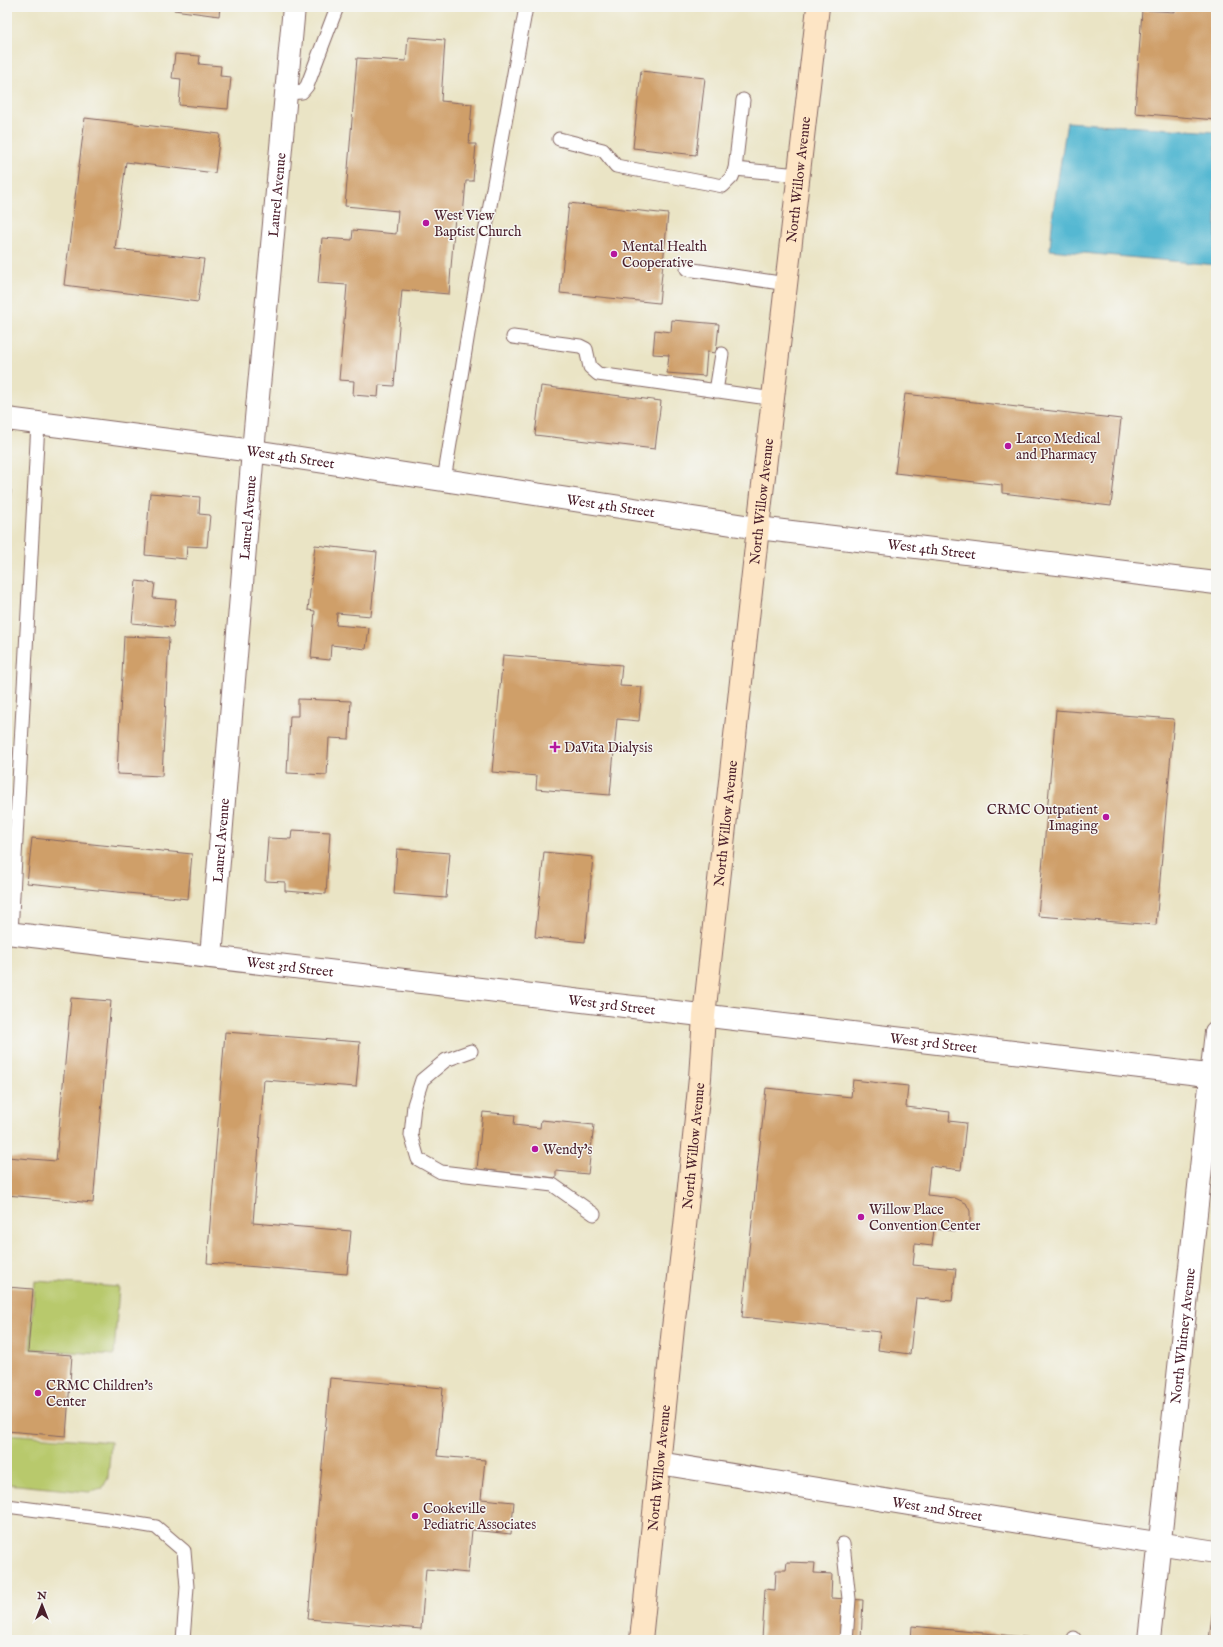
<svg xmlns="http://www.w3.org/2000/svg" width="1223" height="1647" font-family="'IM FELL English',serif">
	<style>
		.green { fill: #b8c96c; stroke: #81744c }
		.water { fill: #54b8d2; stroke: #4f6c7e }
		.building { fill: #cf9f69 }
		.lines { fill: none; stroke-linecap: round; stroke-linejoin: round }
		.lane-casing { stroke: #826461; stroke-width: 15 }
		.street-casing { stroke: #826461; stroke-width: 24 }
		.secondary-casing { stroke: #826461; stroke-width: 24 }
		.lane { stroke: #fff; stroke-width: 13 }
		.street { stroke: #fff; stroke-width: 22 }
		.secondary { stroke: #fde5c5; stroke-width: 22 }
		.poi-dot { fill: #b5179e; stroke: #f6f6f2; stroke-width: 1.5 }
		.labels { text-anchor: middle; stroke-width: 3; stroke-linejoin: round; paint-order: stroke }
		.street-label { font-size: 14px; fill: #4a1f2b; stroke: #f6f6f2 }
		.poi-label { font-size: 14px; fill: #4a1f2b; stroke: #f6f6f2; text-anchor: start }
	</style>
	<rect width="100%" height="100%" fill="#f6f6f2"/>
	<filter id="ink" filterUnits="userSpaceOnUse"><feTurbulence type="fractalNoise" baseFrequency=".025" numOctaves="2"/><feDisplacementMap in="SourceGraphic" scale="8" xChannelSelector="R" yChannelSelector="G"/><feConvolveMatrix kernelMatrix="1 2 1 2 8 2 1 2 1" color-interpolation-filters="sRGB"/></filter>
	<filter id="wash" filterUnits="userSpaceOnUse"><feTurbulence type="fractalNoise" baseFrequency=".012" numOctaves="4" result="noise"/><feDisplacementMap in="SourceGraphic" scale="16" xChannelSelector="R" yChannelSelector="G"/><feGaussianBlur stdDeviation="0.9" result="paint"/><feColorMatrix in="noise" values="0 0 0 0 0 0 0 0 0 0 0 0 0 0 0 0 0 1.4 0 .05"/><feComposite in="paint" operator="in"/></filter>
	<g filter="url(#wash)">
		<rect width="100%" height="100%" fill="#eae4c5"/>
		<g class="green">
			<polygon points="35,1281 119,1287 114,1355 30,1349"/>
			<polygon points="7,1434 111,1442 108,1478 102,1489 89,1492 7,1484"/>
		</g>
		<polygon class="water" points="1067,122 1216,132 1216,265 1050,250 1053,212"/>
		<g id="blocks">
			<g class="building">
				<polygon points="174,7 220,7 219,16 174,10"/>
				<polygon points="1175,7 1216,7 1216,120 1135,113 1142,10 1175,12"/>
				<polygon points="408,37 445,40 441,101 472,104 469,144 476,144 473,181 466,181 463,216 455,216 449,294 402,290 394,386 379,385 378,397 353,395 354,381 339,380 347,285 318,283 322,238 352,240 353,230 396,234 398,211 345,206 357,58 406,61"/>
				<polygon points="175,54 200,56 199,64 221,66 220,76 231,77 228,109 179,105 181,79 172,78"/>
				<polygon points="641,71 705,78 696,155 633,148"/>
				<polygon points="85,118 220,134 215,173 126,162 115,249 204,259 198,302 64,285"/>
				<polygon points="569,203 668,214 659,303 560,293"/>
				<polygon points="672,320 719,324 716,353 707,352 705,376 667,373 669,355 653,354 655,330 671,332"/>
				<polygon points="541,386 661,401 655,449 535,435"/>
				<polygon points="905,394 1121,419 1111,506 1002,493 1002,485 895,473"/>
				<polygon points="7,489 11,490 8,520 7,520"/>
				<polygon points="150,493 200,497 199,514 210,515 207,547 187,546 186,559 145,555"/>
				<polygon points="315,545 377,552 371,616 337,613 336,625 369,628 366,649 331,645 330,660 311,658 315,611 308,610"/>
				<polygon points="136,581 155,583 153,598 176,600 173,627 132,623"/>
				<polygon points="124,636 169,638 162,776 117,774"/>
				<polygon points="503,655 622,665 620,686 642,687 639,721 617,719 610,795 536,789 537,776 492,772"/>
				<polygon points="298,699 351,701 349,739 329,738 327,775 287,773 290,716 298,716"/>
				<polygon points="1056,710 1174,719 1156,925 1038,916"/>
				<polygon points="292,830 330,832 326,894 285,891 285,882 265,881 268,838 291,839"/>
				<polygon points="32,838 192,854 188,899 27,883"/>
				<polygon points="397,849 450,853 446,898 394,894"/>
				<polygon points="544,852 593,857 585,942 535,937"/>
				<polygon points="71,998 111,1001 93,1203 7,1195 7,1157 56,1161"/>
				<polygon points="225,1032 360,1042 356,1087 264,1080 253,1223 351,1231 347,1274 207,1263"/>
				<polygon points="853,1080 908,1086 906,1107 950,1112 949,1121 966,1123 961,1170 930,1166 927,1195 955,1198 966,1203 970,1211 970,1222 964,1229 955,1231 934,1229 932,1246 915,1244 913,1265 956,1269 952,1301 916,1298 910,1354 878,1350 880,1332 742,1317 766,1088 851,1097"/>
				<polygon points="483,1112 515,1115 514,1125 540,1128 541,1120 594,1125 588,1174 556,1171 556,1178 477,1169"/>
				<polygon points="7,1287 33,1289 28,1352 72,1355 66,1436 7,1431"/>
				<polygon points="330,1378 443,1388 437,1456 485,1460 481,1499 514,1502 511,1534 472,1530 468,1573 426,1569 421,1629 308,1619"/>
				<polygon points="787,1562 815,1563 814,1573 832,1574 831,1598 863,1600 861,1640 762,1639 765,1589 775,1590 776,1570 786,1570"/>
				<polygon points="1214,1599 1216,1599 1216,1640 1209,1640"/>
				<polygon points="912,1626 1044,1639 1044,1640 911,1640"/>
			</g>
		</g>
	</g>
	<g filter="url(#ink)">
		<use href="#blocks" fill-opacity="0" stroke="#826461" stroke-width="1"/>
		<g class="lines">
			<defs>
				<g id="lane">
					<polyline points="286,93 302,92 307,86 337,7"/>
					<polyline points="743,100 735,169 799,175"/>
					<polyline points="559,139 603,150 616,166 723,186 732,177 735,169"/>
					<polyline points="687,269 787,284"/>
					<polyline points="513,337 580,346 586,349 590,367 598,374 774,399"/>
					<polyline points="716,391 722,354"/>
					<polyline points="444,480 479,266 526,7"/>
					<polyline points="11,933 38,423"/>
					<polyline points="471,1051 446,1060 422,1080 414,1105 411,1135 418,1159 441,1172 553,1185 594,1214"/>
					<polyline points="7,1506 107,1519 156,1527 184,1551 187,1587 183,1640"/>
					<polyline points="843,1544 849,1599 846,1640"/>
					<polyline points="1074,1640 1074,1638"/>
				</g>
				<g id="street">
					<path id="s1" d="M7 419 253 451 758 528 1216 583"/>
					<path id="s2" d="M7 933 1216 1076"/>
					<path id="s3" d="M211 957 253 451 294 7"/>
					<path id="s4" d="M659 1463 1025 1523 1216 1552"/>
					<path id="s5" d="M1149 1640 1216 1032"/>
				</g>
				<g id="secondary">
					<path id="s6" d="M641 1640 673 1328 685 1226 700 1078 704 1016 758 528 818 7"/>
				</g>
			</defs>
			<use href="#lane" class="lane-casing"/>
			<use href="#street" class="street-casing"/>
			<use href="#secondary" class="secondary-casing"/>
			<use href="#lane" class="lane"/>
			<use href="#street" class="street"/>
			<use href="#secondary" class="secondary"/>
		</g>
	</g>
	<g class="poi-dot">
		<circle cx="426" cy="223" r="4"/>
		<circle cx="614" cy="254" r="4"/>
		<circle cx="1008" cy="446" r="4"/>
		<path d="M553 741h4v4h4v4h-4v4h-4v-4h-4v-4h4z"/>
		<circle cx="1106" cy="817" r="4"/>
		<circle cx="535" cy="1149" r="4"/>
		<circle cx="861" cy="1217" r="4"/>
		<circle cx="38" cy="1393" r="4"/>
		<circle cx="415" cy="1516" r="4"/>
	</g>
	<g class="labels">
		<g class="street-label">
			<text dy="5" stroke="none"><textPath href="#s6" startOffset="1469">North Willow Avenue</textPath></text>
			<text dy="5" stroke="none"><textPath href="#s3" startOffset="765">Laurel Avenue</textPath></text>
			<text dy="5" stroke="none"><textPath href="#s1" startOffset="286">West 4th Street</textPath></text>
			<text dy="5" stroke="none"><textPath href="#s6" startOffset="1145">North Willow Avenue</textPath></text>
			<text dy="5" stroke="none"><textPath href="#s1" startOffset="610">West 4th Street</textPath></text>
			<text dy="5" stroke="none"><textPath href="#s3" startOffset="441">Laurel Avenue</textPath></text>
			<text dy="5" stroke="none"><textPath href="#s1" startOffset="934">West 4th Street</textPath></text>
			<text dy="5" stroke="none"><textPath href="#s6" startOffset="821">North Willow Avenue</textPath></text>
			<text dy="5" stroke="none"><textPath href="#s3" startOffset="117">Laurel Avenue</textPath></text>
			<text dy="5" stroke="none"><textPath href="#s2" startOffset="285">West 3rd Street</textPath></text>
			<text dy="5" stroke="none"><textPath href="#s2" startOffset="609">West 3rd Street</textPath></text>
			<text dy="5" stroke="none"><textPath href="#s2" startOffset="933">West 3rd Street</textPath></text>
			<text dy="5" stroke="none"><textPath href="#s6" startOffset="497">North Willow Avenue</textPath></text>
			<text dy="5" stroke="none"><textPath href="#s5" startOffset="306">North Whitney Avenue</textPath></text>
			<text dy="5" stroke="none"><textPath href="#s6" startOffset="173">North Willow Avenue</textPath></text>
			<text dy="5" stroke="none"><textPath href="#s4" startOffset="282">West 2nd Street</textPath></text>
		</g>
		<g class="poi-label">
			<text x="434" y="220">West View<tspan x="434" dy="16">Baptist Church</tspan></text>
			<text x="622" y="251">Mental Health<tspan x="622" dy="16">Cooperative</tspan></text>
			<text x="1016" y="443">Larco Medical<tspan x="1016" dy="16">and Pharmacy</tspan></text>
			<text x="564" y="752">DaVita Dialysis</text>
			<text x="1098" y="814" text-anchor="end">CRMC Outpatient<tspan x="1098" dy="16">Imaging</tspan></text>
			<text x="543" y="1154">Wendy's</text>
			<text x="869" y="1214">Willow Place<tspan x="869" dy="16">Convention Center</tspan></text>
			<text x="46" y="1390">CRMC Children's<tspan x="46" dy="16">Center</tspan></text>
			<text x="423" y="1513">Cookeville<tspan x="423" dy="16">Pediatric Associates</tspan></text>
		</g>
	</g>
	<rect width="1223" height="1647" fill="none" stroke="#f6f6f2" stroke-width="24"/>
	<g transform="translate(42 1605)" stroke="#f6f6f2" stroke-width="3" paint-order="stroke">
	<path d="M0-3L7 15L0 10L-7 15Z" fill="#4a1f2b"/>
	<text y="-6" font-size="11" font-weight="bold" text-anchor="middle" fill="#4a1f2b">N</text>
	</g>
</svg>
